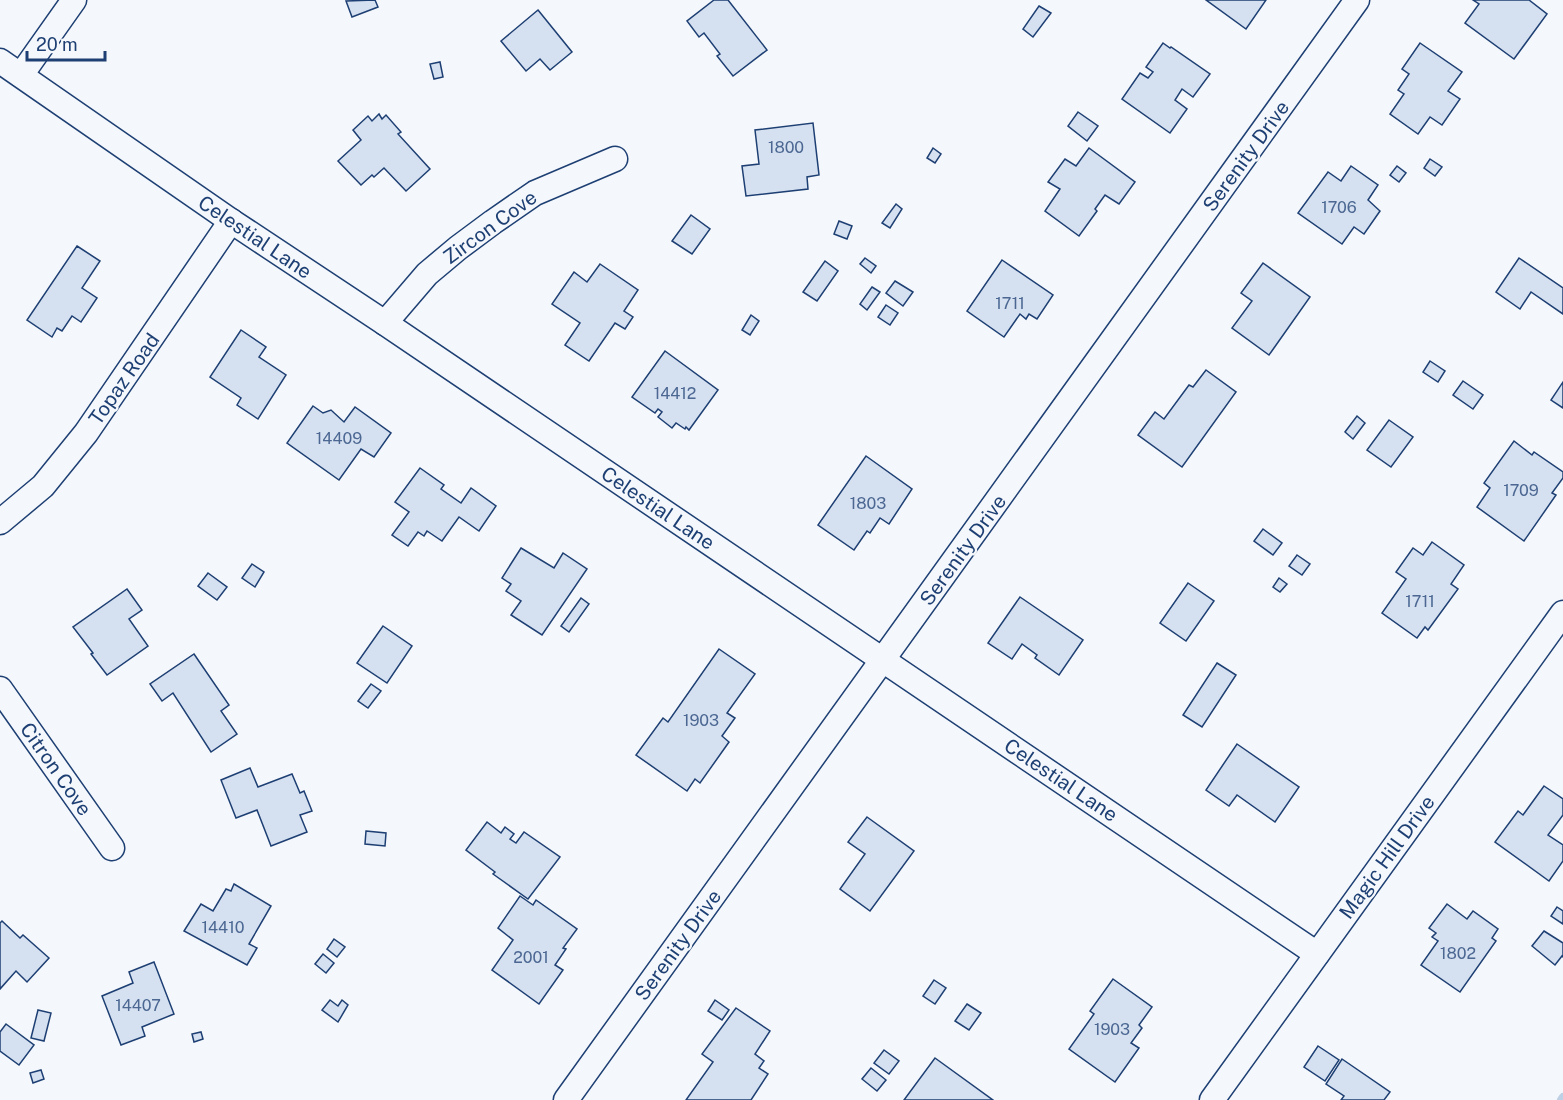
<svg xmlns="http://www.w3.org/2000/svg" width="1563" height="1100" font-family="'Public Sans',sans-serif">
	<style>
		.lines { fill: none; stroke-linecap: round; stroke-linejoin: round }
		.stream { stroke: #bed0e5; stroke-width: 8 }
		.building { fill: #d5e0f0; stroke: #1d3f73; stroke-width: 1.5 }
		.minor-casing { stroke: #1d3f73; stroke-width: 27 }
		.minor { stroke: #f4f7fb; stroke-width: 24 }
		.labels { text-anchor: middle; stroke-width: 4.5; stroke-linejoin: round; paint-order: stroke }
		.number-label { font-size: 16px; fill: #4b6792 }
		.street-label { font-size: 20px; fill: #1d3f73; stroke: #f4f7fb }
	</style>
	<rect width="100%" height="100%" fill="#f4f7fb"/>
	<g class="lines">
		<polyline class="stream" points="1561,1100 1563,1097"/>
	</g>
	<g class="building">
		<polygon points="375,0 378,7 352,17 346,1"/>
		<polygon points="714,0 728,0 767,50 733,76 717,56 720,54 704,33 699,37 687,21"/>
		<polygon points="1206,0 1266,0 1246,29"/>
		<polygon points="1473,0 1529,0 1547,14 1514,59 1465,23 1479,4"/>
		<polygon points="1039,6 1051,13 1033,37 1023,29"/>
		<polygon points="538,10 572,52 550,70 540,59 526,71 501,41"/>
		<polygon points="1163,43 1170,48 1171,47 1210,74 1193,97 1182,89 1175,100 1187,109 1170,133 1122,99 1140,73 1148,78 1153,72 1146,67"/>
		<polygon points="1420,43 1462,72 1448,91 1460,99 1442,125 1430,117 1418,134 1390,114 1404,94 1398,90 1409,74 1402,69"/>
		<polygon points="440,62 443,77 434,79 430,64"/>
		<polygon points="1078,112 1098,126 1087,141 1068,126"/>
		<polygon points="379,114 382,119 386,115 401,132 398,134 430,169 406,191 384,168 374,177 372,175 361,185 338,161 361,140 353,130 368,116 372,121"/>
		<polygon points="813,123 819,175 807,177 808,189 746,196 742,166 759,164 755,130"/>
		<polygon points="933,148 941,154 935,163 927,158"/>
		<polygon points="1089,148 1135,182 1119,204 1105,195 1095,209 1097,211 1079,236 1045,211 1060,189 1048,182 1065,159 1076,166"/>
		<polygon points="1430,159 1442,167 1435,176 1424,168"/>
		<polygon points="1351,166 1378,185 1368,200 1380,211 1364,234 1354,227 1342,244 1298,213 1328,172 1341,181"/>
		<polygon points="1397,166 1406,173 1399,182 1390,175"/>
		<polygon points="896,204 902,209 890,228 882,223"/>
		<polygon points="691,215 710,229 692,254 672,241"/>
		<polygon points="839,221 852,226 847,239 834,234"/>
		<polygon points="77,246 100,261 82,288 97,298 81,322 72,316 62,331 57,328 52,337 27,320"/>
		<polygon points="865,258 876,266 871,273 860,264"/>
		<polygon points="1519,258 1563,288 1563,314 1531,292 1520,309 1496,292"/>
		<polygon points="1002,260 1053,295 1037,319 1029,314 1026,319 1020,314 1004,337 967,311"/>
		<polygon points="825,261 838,271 817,301 803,292"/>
		<polygon points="1263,263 1310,297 1269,355 1232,328 1252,301 1241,293"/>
		<polygon points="600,264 638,290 624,311 633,317 625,329 615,323 589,361 565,345 580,323 552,304 574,272 587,282"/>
		<polygon points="895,281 913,292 903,306 886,293"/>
		<polygon points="872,287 880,292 867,310 860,304"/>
		<polygon points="886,305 898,313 890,325 878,317"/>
		<polygon points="751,315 759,321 750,335 742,330"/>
		<polygon points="241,330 266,347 259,357 286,375 258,419 237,405 241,398 210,377"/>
		<polygon points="665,351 718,390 689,430 686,427 685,429 676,423 672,428 658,417 662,412 658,409 655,413 632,397"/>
		<polygon points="1430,361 1445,371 1438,382 1423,372"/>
		<polygon points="1206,370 1236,392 1182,467 1138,435 1155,412 1164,419 1189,385 1193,387"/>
		<polygon points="1463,381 1483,395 1473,409 1453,395"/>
		<polygon points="1563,382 1563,408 1551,400"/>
		<polygon points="313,406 323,413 331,410 344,422 355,407 391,433 374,457 361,449 339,480 287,443"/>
		<polygon points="1357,416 1365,423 1353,439 1345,432"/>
		<polygon points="1389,420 1413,437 1391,467 1367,450"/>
		<polygon points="1514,441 1532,455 1534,452 1563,472 1563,478 1552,493 1556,495 1524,541 1477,507 1490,488 1484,483"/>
		<polygon points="866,456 912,489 889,524 880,518 870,533 867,531 854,550 818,525"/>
		<polygon points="420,468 444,485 441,489 461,503 471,488 496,506 479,531 459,517 442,541 427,531 424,536 418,532 408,546 392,535 409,512 395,502"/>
		<polygon points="1263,529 1282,543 1273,555 1254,541"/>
		<polygon points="1432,542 1464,565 1451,584 1458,589 1428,630 1425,627 1417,638 1382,613 1406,579 1396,572 1413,548 1423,555"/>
		<polygon points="521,548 554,568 563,553 587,569 542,635 511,615 521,601 506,591 511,584 502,578"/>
		<polygon points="1297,555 1310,564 1302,575 1289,566"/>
		<polygon points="252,564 264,572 255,587 242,578"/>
		<polygon points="208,573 227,587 217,600 198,586"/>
		<polygon points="1279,578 1287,584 1280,592 1273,587"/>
		<polygon points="1188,583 1214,601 1186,641 1160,623"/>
		<polygon points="127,589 142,610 129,619 148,646 107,675 91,654 93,653 73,627"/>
		<polygon points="1020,597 1083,640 1059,675 1035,658 1037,655 1022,644 1012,659 988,643"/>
		<polygon points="581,598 589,604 569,632 561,626"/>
		<polygon points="383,626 412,646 387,683 357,663"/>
		<polygon points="719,649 755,674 727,713 735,718 722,736 729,742 700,783 695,779 687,791 636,755 663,718 668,722"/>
		<polygon points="194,654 229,705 221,711 237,734 211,752 173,693 162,701 150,684"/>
		<polygon points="1217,663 1236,675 1202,727 1183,715"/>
		<polygon points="371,684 381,691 368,708 358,701"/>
		<polygon points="1237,744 1299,787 1275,822 1237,795 1229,806 1206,790"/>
		<polygon points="250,768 258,787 292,774 300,793 304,791 312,811 300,815 307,832 271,846 257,810 236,818 221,780"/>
		<polygon points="1544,786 1563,799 1563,815 1548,835 1563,845 1563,861 1549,881 1495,842 1518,811 1523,815"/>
		<polygon points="867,817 914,851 870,911 840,889 865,854 848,842"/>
		<polygon points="487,822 501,833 505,827 514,834 510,839 516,843 524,832 560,857 528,899 493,874 495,872 466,850"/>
		<polygon points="366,831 386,833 385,846 365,844"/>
		<polygon points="234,884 271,906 249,944 257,948 247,965 184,931 201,904 213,911 226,889 231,891"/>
		<polygon points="520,896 533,905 536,900 577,929 563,948 566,949 555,965 563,970 539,1004 492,970 513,940 498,928"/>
		<polygon points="1447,904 1467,919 1473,911 1498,929 1492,938 1496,941 1460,992 1421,965 1438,941 1432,937 1436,933 1429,928"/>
		<polygon points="1557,907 1563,911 1563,924 1551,916"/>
		<polygon points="2,921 20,938 23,935 49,958 27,982 16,971 0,989 0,923"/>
		<polygon points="1544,931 1563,943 1563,957 1562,956 1555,965 1532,946"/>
		<polygon points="334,939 345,947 337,957 327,949"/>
		<polygon points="323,954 334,963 326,973 315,964"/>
		<polygon points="154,962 174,1014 142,1027 145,1036 121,1045 102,996 133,983 129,972"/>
		<polygon points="1113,979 1152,1007 1139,1025 1142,1028 1131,1043 1139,1048 1115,1082 1069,1049 1094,1014 1090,1011"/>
		<polygon points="934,980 946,988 935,1004 923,996"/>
		<polygon points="330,1000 338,1006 342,1000 348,1005 338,1022 322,1010"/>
		<polygon points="715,1000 729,1010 722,1020 708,1011"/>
		<polygon points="967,1004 981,1013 969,1030 955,1021"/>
		<polygon points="736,1008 770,1031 755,1054 764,1061 759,1068 768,1074 751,1100 686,1100 713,1062 702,1054"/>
		<polygon points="38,1010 51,1013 44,1041 31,1038"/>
		<polygon points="6,1024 34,1045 19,1065 0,1051 0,1032"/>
		<polygon points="201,1032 203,1039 194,1042 192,1034"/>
		<polygon points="1318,1046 1339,1060 1325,1081 1304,1067"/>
		<polygon points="884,1050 899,1061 889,1074 874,1063"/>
		<polygon points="935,1058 993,1100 904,1100"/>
		<polygon points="1342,1059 1390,1092 1384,1100 1341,1100 1344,1096 1326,1084"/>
		<polygon points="871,1068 886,1080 877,1091 862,1079"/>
		<polygon points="41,1070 44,1079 33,1083 30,1073"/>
	</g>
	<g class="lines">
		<defs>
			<g id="minor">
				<polyline points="0,61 231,221 385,323 1317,954"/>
				<polyline points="21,75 74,0"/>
				<polyline points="385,323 427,274 458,248 493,222 535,193 615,159"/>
				<polyline points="0,522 43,486 86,433 231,221"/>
				<polyline points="0,689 112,848"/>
				<polyline points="566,1100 1357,0"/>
				<polyline points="1212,1100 1563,613"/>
			</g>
		</defs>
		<use href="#minor" class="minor-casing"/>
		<use href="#minor" class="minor"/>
	</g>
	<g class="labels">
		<g class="number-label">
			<text x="786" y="153">1800</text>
			<text x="1339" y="213">1706</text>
			<text x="1010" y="309">1711</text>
			<text x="675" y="399">14412</text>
			<text x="339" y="444">14409</text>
			<text x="1521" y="496">1709</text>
			<text x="868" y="509">1803</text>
			<text x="1420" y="607">1711</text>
			<text x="701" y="726">1903</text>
			<text x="223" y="933">14410</text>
			<text x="1458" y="959">1802</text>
			<text x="531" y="963">2001</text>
			<text x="138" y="1011">14407</text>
			<text x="1112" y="1035">1903</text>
		</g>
		<g class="street-label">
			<text transform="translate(1246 156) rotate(-54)" y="7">Serenity Drive</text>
			<text transform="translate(490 227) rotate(-36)" y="7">Zircon Cove</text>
			<text transform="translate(255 237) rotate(34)" y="7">Celestial Lane</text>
			<text transform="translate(124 379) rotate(-55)" y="7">Topaz Road</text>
			<text transform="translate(658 508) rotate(34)" y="7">Celestial Lane</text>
			<text transform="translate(963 550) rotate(-54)" y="7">Serenity Drive</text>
			<text transform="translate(56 769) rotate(55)" y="7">Citron Cove</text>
			<text transform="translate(1061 780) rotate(34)" y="7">Celestial Lane</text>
			<text transform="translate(1387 857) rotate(-54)" y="7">Magic Hill Drive</text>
			<text transform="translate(678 945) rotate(-54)" y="7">Serenity Drive</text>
		</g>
	</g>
	<path d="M27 51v9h78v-9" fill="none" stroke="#1d3f73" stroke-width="3"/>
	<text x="36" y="51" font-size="18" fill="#1d3f73" stroke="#f4f7fb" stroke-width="4.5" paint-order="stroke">20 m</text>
</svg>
